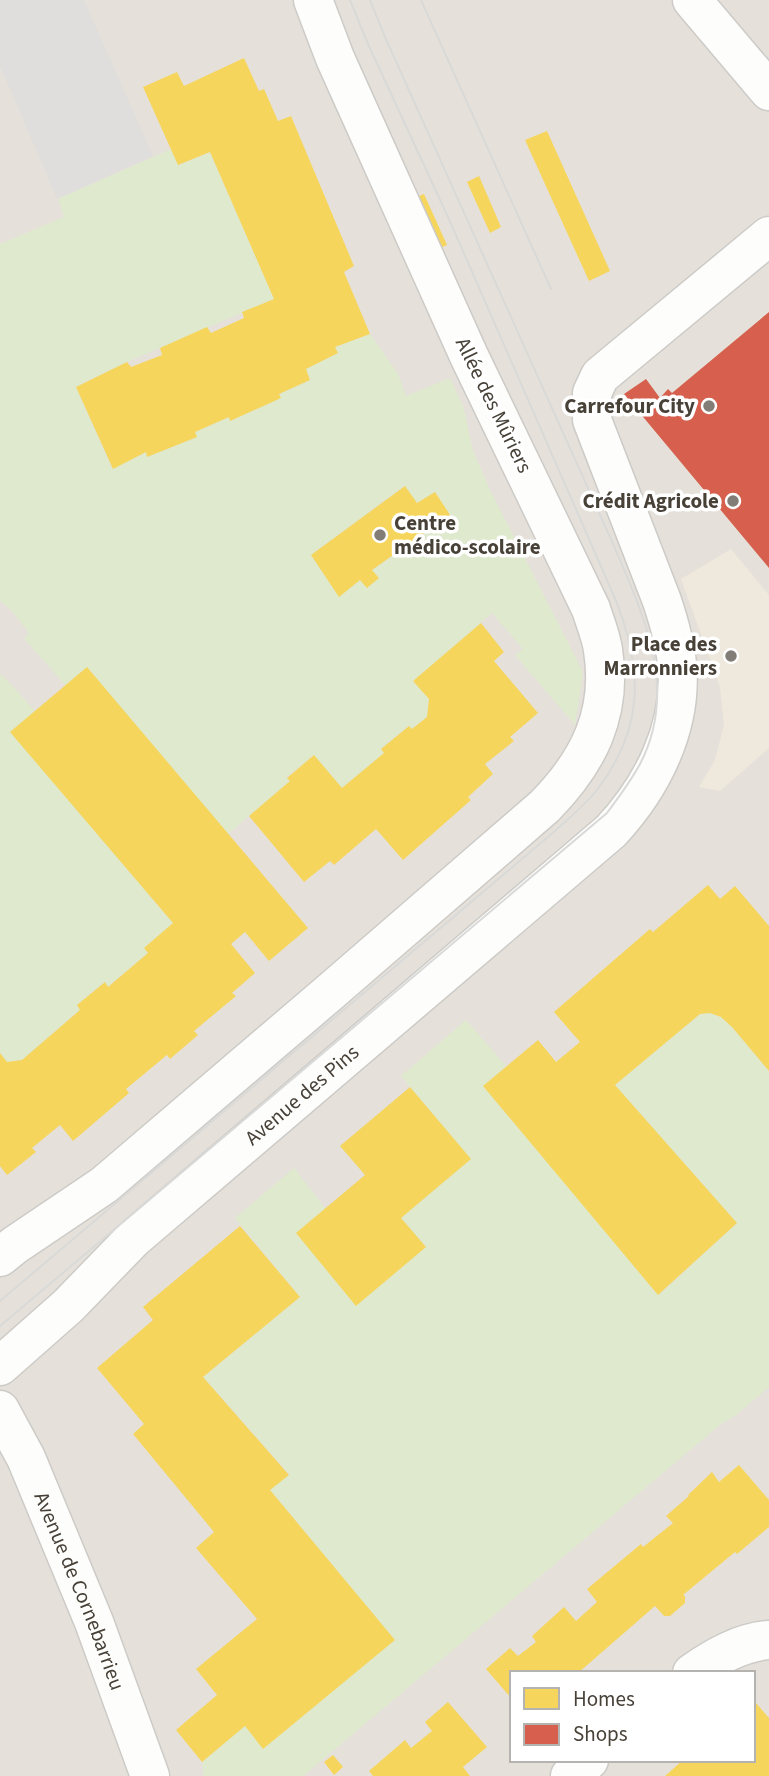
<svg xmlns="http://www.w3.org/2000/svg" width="769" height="1776" font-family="'Source Sans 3',sans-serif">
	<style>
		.residential { fill: #e5e1da; fill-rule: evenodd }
		.commercial { fill: #efe8dc }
		.green { fill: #dfe9cd; fill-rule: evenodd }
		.parking { fill: #e0dedc }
		.homes { fill: #f6d55c }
		.shops { fill: #d6604d }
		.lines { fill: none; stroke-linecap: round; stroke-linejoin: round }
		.minor-casing { stroke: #cdcbc7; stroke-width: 41 }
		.minor { stroke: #fdfdfc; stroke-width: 38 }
		.tram { stroke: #d9d9d8; stroke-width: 2 }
		.poi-dot { fill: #827e77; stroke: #fff; stroke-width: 2.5 }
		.labels { text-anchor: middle; stroke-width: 7; stroke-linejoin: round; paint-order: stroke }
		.street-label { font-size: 21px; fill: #474138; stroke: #fff }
		.poi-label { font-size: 21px; font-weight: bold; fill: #474138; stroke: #fff; text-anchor: end }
	</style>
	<rect width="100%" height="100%" fill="#f1efeb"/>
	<path class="residential" d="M0 0H769V1776H0ZM512 1673H753V1760H512Z"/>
	<polygon class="commercial" points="731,549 769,595 769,748 720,791 699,787 715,760 724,725 720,687 681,579"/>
	<g class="green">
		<path d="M171 149 178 165 210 152 274 299 127 362 76 387 112 468 146 452 148 457 196 437 195 432 229 417 230 420 279 394 310 380 306 369 337 354 335 347 370 334 398 374 406 396 450 378 463 406 473 451 491 492 583 672 575 725 515 655 523 649 492 613 414 681 429 699 427 717 412 729 409 726 381 748 384 753 342 788 314 755 287 777 290 781 228 834 87 668 66 686 24 638 29 633 11 610 0 601V244L64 217 58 199ZM404 486 417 503 435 492 450 516 372 570 339 596 311 555Z"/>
		<polygon points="0,675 3,676 35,711 11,732 173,923 145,949 148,953 108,987 104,982 77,1005 80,1010 22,1060 7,1062 0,1053"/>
		<polygon points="710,1013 721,1017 732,1027 769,1071 769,1387 736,1415 721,1424 303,1776 204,1776 202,1762 245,1726 394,1640 270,1490 289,1474 203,1377 300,1297 235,1218 294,1168 325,1208 426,1247 401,1218 470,1159 401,1076 466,1020 506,1066 484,1086 659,1295 737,1223 615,1085 700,1014"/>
	</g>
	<polygon class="parking" points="0,0 84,0 153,156 57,199 0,66"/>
	<g class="homes">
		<polygon points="244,58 259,91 264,89 278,121 291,116 354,266 344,272 370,334 335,347 338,353 306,369 310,380 279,394 281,398 230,421 229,417 195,432 197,437 147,457 146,452 113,469 76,387 127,362 131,367 162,355 160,348 207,327 211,333 244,318 242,312 274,299 210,152 178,165 143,87 177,72 184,86"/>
		<polygon points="547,131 610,271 589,281 525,140"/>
		<polygon points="479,176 501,227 490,233 467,182"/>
		<polygon points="424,194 447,245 435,250 411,199"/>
		<polygon points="405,486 417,503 435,492 450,515 372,570 379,578 367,588 360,580 339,597 311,555"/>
		<polygon points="481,623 504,652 494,661 538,713 510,737 514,741 485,764 493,774 468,797 471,800 403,860 376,829 334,865 330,861 304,882 249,816 290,781 287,778 314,755 342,788 384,753 381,749 409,726 412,729 427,717 429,699 413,681"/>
		<polygon points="87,667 308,928 269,961 245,932 231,944 255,973 232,993 236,996 194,1031 198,1035 170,1059 167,1055 126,1089 129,1093 73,1141 60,1125 32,1148 36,1152 7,1175 0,1166 0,1053 7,1062 22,1060 80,1010 77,1005 105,982 108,987 148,953 144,948 173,923 10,732"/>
		<polygon points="708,885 720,899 735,886 769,926 769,1071 732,1027 721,1017 710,1013 700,1014 615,1085 737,1223 658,1295 483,1086 538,1040 556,1062 580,1042 554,1012 650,929 653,932"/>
		<polygon points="410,1087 471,1159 401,1218 426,1247 356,1306 296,1233 365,1175 340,1146"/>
		<polygon points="240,1226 300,1297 203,1377 289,1475 270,1490 395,1640 263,1749 245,1726 202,1762 176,1730 217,1695 196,1669 257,1619 196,1548 214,1532 133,1434 144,1424 97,1368 153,1320 143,1307"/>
		<polygon points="739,1465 769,1500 769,1527 737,1554 735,1552 683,1595 685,1596 685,1603 670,1616 664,1616 655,1606 578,1673 512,1673 512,1699 486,1669 510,1648 518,1656 536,1642 532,1636 564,1607 576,1621 597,1602 587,1589 641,1544 643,1547 673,1523 666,1516 689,1496 688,1495 712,1472 719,1482"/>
		<polygon points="448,1702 487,1747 463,1767 470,1776 373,1776 369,1771 405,1740 411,1748 432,1731 425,1722"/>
		<polygon points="756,1703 769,1718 769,1776 665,1776 683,1760 753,1760 753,1705"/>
		<polygon points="333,1755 343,1767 334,1775 324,1762"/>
	</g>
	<polygon class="shops" points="769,312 769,568 624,394 646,379 660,398 668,389 672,393"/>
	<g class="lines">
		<defs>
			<g id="minor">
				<polyline points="692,0 769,91"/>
				<path d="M0 1257 15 1245 104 1185 329 993 545 806C588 762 613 714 603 650 601 636 595 622 591 609L469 356 335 58 313 0"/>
				<path id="s1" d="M0 1366 68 1306 133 1239 611 831C652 787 683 727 677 664 675 642 669 622 662 601L592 420V393L600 376 769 236"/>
				<path id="s2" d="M0 1410 26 1458 94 1622 150 1776"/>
				<path d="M692 1673C715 1657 741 1642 769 1640"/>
				<polyline points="570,1776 589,1760"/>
			</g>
		</defs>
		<use href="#minor" class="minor-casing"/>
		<use href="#minor" class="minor"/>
		<g class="tram">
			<polyline points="421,0 551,289"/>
			<path d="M0 1301 555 831C569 818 585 805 597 790 644 728 643 673 617 603L448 217 368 44 350 0"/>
			<path d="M0 1326 607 813C618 798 631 781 640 764 679 689 644 617 614 546L385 37 370 0"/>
		</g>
	</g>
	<g class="poi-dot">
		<circle cx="709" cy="406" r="7"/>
		<circle cx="733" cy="501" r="7"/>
		<circle cx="380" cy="535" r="7"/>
		<circle cx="731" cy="656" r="7"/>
	</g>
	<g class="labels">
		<g class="street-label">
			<text transform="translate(494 405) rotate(64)" y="7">Allée des Mûriers</text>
			<text dy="7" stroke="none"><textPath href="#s1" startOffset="406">Avenue des Pins</textPath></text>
			<text dy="7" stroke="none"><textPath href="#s2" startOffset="198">Avenue de Cornebarrieu</textPath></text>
		</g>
		<g class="poi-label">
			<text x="695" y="413">Carrefour City</text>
			<text x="719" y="508">Crédit Agricole</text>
			<text x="394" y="530" text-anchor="start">Centre<tspan x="394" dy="24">médico-scolaire</tspan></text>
			<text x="717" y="651">Place des<tspan x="717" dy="24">Marronniers</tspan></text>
		</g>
	</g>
	<rect x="510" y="1671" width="245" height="91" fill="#ffffff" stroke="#b5b3af" stroke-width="2"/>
	<rect x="524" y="1688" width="35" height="21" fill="#f6d55c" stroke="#b5b3af" stroke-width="2"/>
	<text x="573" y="1706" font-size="21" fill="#474138">Homes</text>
	<rect x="524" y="1724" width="35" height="21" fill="#d6604d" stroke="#b5b3af" stroke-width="2"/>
	<text x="573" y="1741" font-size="21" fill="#474138">Shops</text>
</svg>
